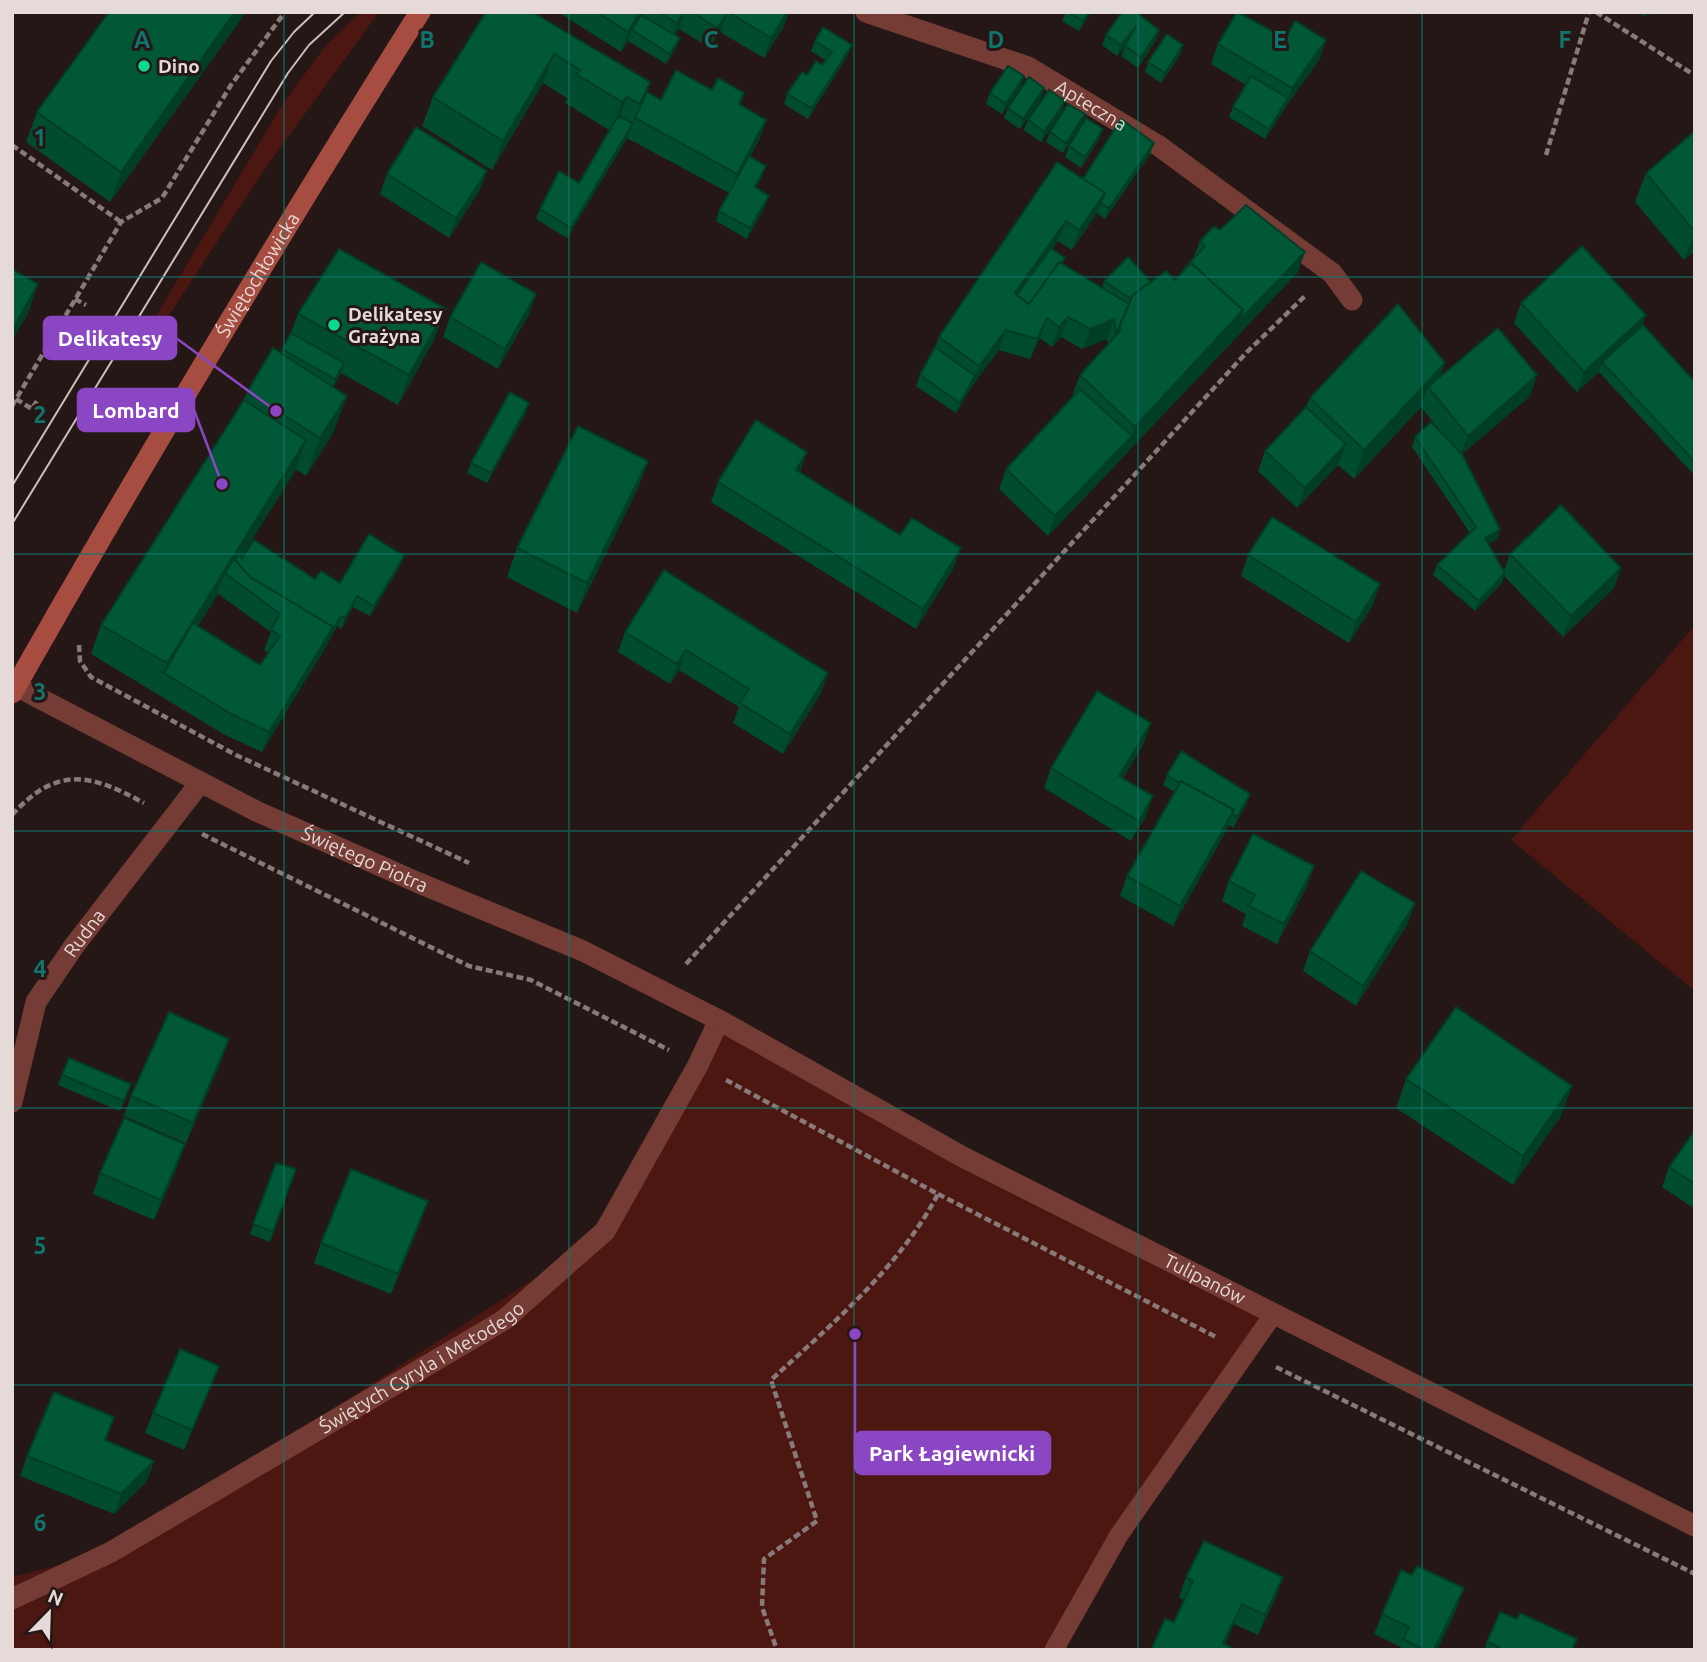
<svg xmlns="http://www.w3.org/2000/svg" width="1707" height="1662" font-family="Ubuntu,sans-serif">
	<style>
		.green { fill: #4c1611 }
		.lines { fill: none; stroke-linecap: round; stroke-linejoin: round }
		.path { stroke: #877a78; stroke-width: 4.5; stroke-dasharray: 7 3.5; stroke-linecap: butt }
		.service { stroke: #743c34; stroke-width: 19 }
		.minor { stroke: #743c34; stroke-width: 21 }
		.tertiary { stroke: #743c34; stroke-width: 21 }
		.secondary { stroke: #a64c41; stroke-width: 21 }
		.tram { stroke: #cbbfbd; stroke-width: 2 }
		.wall { fill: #014c2e; fill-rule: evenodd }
		.shaded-wall { fill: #013e26 }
		.building { fill: #015836; stroke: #013e26; stroke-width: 2 }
		.grid { fill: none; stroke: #0f766e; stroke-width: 2; stroke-opacity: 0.55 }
		.poi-dot { fill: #08d98b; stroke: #251715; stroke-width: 2.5 }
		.labels { text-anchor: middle; stroke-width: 6; stroke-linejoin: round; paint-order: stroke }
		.poi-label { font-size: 19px; font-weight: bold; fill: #e5dad8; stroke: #251715; text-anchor: start }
		.street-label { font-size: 19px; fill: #e5dad8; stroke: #251715 }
		.grid-label { font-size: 23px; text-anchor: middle; font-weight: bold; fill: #0f766e; stroke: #251715; stroke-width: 6; stroke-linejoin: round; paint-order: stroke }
		.leader { fill: none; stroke: #8b46c3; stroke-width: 2.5 }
		.callout-dot { fill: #8b46c3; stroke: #251715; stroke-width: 2.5 }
		.callout { fill: #8b46c3; stroke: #8b46c3; stroke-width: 2.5 }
		.callout-label { font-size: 21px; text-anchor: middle; font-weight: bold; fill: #fff }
	</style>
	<rect width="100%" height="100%" fill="#251715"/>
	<g class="green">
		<polygon points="361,12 379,12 264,170 156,335 147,331 282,105 326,45"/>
		<polygon points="1695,625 1695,991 1511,840"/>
		<polygon points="719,1020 1273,1315 1054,1650 12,1650 12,1577 111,1552 585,1246"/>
	</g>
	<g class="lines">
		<g class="path">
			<polyline points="1596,12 1691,73"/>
			<polyline points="12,145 121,222"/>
			<polyline points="1546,155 1589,12"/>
			<polyline points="75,299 86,305"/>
			<polyline points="16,399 32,409 38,399"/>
			<polyline points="12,406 121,222 162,198 231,85 285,12"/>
			<polyline points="79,645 80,661 91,677 236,755 469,863"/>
			<path d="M12 815C57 765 91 774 144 803"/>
			<polyline points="202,834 469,966 531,980 669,1050"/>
			<polyline points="686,964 1247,352 1305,296"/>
			<path d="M726 1080 938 1194C899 1268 832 1324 771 1380L817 1521 764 1559 762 1607 777 1650"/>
			<polyline points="938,1194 1218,1338"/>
			<polyline points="1276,1367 1695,1574"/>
		</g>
		<polyline class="service" points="1054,1650 1119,1535 1273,1315"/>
		<g class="minor">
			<path id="s1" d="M866 12 1028 67 1159 146 1332 273 1352 300"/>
			<path id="s2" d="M12 1102 36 1002 74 946 200 783"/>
			<path id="s3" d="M12 1599 111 1552 504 1320 605 1231 698 1065 719 1020"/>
		</g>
		<path class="tertiary" id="s4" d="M12 684 256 811 419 883 583 951 719 1020 961 1156 1695 1526"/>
		<path class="secondary" id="s5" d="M12 693C143 462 279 236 420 12"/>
		<g class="tram">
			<polyline points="12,486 271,61 294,32 315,12"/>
			<polyline points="12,524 288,73 309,45 345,12"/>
		</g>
	</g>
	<g class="wall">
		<polygon points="246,12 110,202 26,142 37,112"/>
		<polygon points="486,12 650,82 645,96 661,100 712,90 744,93 740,105 766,120 759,140 750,156 762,176 756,188 769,196 765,206 747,239 716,221 719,211 729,193 627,138 629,135 567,238 536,219 540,209 579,183 609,130 565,103 567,98 543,83 492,170 422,126 433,97"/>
		<polygon points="558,12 789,12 784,26 764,58 720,32 710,48 679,29 675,35 676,48 666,64 628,41 629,39 621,52"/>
		<polygon points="1066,12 1091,12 1079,31 1062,21"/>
		<polygon points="1159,30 1156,40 1138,68 1121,56 1125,47 1117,56 1102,45 1106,35"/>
		<polygon points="1285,38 1326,40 1319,60 1285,108 1265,139 1229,117 1233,107 1246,85 1211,64 1218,44"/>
		<polygon points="815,41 848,55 808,119 784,104 787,94 807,75 822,65 825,60 811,51"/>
		<polygon points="1183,45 1180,55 1161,83 1145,72 1148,62"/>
		<polygon points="1021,86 1002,114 986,104 990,93"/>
		<polygon points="1044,88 1041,98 1020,129 1004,118 1008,108"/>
		<polygon points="1062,111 1041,142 1024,130 1028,120"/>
		<polygon points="1085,114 1081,124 1063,153 1046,142 1050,132"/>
		<polygon points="1103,129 1099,139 1081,168 1065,157 1069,146"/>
		<polygon points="1695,131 1695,251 1684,260 1635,202 1646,173"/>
		<polygon points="1154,143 1150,154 1105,219 1097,213 1072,250 1058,241 1052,249 1065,258 1062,264 1102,288 1104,281 1151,282 1175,280 1193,259 1200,241 1220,230 1298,272 1124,456 1048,536 999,489 1006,469 1071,399 1080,375 1108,345 1107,339 1082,349 1061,337 1052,347 1040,338 1030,359 999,350 972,386 956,413 916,386 920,375 935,347 939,337 1083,179"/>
		<polygon points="487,171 479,191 449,238 380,194 387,174"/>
		<polygon points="536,294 529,314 498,369 443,337 450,317"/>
		<polygon points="1521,303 1643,325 1695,382 1695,476 1599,372 1577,392 1514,323"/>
		<path d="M298 314 435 338 398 405 341 373 333 387V433L306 476 296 469 242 556V558L315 579 340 583 404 556 400 566 370 616 353 607 341 629 337 626 262 752 225 735 91 654 101 625 244 400 247 392 280 353 291 333ZM218 594 271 632 264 650 268 653 260 665 198 626Z"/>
		<polygon points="1537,375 1530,396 1462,454 1500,529 1497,539 1488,544 1504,571 1510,554 1621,568 1614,588 1563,637 1504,576 1502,583 1475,611 1433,575 1437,565 1470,533 1412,447 1415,437 1442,433 1421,407 1354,479 1338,465 1297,508 1258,471 1265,451 1306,407 1310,398 1441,376"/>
		<polygon points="526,413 487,483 467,473 471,463"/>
		<polygon points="648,461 637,490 577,613 507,577 517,548"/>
		<polygon points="799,473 953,569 916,629 711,502 718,482"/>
		<polygon points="1248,555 1373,605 1349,643 1241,576"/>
		<polygon points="664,570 821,693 783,754 733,723 739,707 679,670 670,684 618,652 625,632"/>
		<polygon points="1144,743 1123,778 1146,816 1131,841 1044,788 1051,768"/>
		<polygon points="1167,775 1250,794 1246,805 1233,828 1229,825 1226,831 1173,926 1120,896 1127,876 1175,792 1163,785"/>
		<polygon points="1314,866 1307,886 1277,944 1242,926 1246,914 1222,901 1229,881"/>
		<polygon points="1415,903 1408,923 1356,1006 1303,971 1310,951"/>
		<polygon points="229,1039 222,1059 186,1143 124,1116 131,1096"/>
		<polygon points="69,1058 131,1084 120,1111 58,1085"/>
		<polygon points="1406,1079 1561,1116 1513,1185 1396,1108"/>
		<polygon points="1695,1130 1695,1209 1662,1187 1669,1167"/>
		<polygon points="276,1163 296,1169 270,1242 250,1234"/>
		<polygon points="178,1165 154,1220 93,1194 100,1173"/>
		<polygon points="421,1221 391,1294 314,1263 321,1243"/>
		<polygon points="219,1366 184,1450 145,1433 153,1413"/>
		<polygon points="106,1440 154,1461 147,1481 114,1514 20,1476 27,1456"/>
		<polygon points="1186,1577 1283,1577 1276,1597 1258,1635 1234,1624 1225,1644 1174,1622 1184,1600 1179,1598"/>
		<polygon points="1457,1608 1437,1650 1399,1650 1401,1647 1374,1634 1382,1614"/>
		<polygon points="1487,1642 1573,1650 1484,1650"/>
	</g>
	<g class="shaded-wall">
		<polygon points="235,12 246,12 110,202 121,172"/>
		<polygon points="640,12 642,12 638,25 632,30 629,39 621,52 628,32"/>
		<polygon points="684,12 685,12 679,29 670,43 677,23"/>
		<polygon points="728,12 720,32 710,48 717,28"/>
		<polygon points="787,12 789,12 784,26 764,58 771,38"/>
		<polygon points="1089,12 1091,12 1079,31 1083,21"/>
		<polygon points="1643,12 1665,12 1642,16"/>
		<polygon points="1136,26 1133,37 1117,56 1121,45"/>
		<polygon points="1159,30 1156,40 1138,68 1141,57"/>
		<polygon points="680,38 676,48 666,64 670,54"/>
		<polygon points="1326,40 1319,60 1285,108 1265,139 1269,129 1288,98 1292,88"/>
		<polygon points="852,45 848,55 808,119 812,108"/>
		<polygon points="1183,45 1180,55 1161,83 1165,73"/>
		<polygon points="554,54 543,83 492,170 503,141"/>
		<polygon points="1024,76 1021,86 1002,114 1006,104"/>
		<polygon points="1044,88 1041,98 1020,129 1023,119"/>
		<polygon points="627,97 616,127 611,131 622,102"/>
		<polygon points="1065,101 1062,111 1041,142 1044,132"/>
		<polygon points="1085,114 1081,124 1063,153 1066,143"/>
		<polygon points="766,120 759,140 730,194 737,174"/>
		<polygon points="632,124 629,135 567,238 571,228"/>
		<polygon points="1103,129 1099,139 1081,168 1085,157"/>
		<polygon points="1154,143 1150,154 1105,219 1109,208"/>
		<polygon points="487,171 479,191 449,238 456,218"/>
		<polygon points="1105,193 1097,213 1072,250 1079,230"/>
		<polygon points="769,196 765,206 747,239 750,228"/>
		<polygon points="1066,221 1058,241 1014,305 1015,293"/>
		<polygon points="1695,231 1695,251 1684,260"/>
		<polygon points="1305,252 1298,272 1124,456 1135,427 1243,310"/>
		<polygon points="38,284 28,314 12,340 12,330"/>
		<polygon points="536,294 529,314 498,369 505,349"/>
		<polygon points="446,309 435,338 398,405 409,375"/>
		<polygon points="1646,315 1639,335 1602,362 1599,372 1577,392 1584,372"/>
		<polygon points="1068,317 1061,337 1052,347 1059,327"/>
		<polygon points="1047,318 1040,338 1030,359 1037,339"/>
		<polygon points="1114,319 1107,339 1082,349 1090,329"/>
		<polygon points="1006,330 999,350 972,386 956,413 960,403 975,376 979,366"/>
		<polygon points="344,363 341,373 332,389 335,379"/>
		<polygon points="1445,363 1435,393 1428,387 1421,407 1354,479 1364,450"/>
		<polygon points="1537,375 1530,396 1460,456 1468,436"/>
		<polygon points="347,396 333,433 306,476 320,438"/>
		<polygon points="529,403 526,413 487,483 491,473"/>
		<polygon points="1132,436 1124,456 1048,536 1055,516"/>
		<polygon points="306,440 296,470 232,571 225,573 217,593 218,594 167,675 164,673 167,663"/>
		<polygon points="1346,444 1339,464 1297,508 1305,488"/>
		<polygon points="807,452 800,472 788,490 796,470"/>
		<polygon points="648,461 637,490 577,613 587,583"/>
		<polygon points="1500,529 1497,539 1481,549 1485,538"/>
		<polygon points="961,548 953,569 916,629 923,609"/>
		<polygon points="404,556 400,566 370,616 374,606"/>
		<polygon points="1621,568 1614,588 1563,637 1571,616"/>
		<polygon points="1505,573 1502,583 1475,611 1479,601"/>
		<polygon points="1380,584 1373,605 1349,643 1356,622"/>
		<polygon points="357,596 353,607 341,629 345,618"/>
		<polygon points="341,616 337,626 326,647 262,752 269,732 333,627"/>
		<polygon points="686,650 679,670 670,684 677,664"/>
		<polygon points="828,673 821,693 783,754 790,734"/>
		<polygon points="1151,723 1144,743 1112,796 1119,776"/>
		<polygon points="1250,794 1246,805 1233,828 1237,817"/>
		<polygon points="1153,796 1146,816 1131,841 1139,821"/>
		<polygon points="1234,810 1226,831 1173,926 1180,906"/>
		<polygon points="1314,866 1307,886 1277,944 1284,924"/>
		<polygon points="1415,903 1408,923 1356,1006 1363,986"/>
		<polygon points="229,1039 222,1059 186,1143 193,1123"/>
		<polygon points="1572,1086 1561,1116 1513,1185 1523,1156"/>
		<polygon points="185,1144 178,1165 154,1220 161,1200"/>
		<polygon points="428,1201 421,1221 391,1294 398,1274"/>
		<polygon points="154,1461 147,1481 114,1514 121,1494"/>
		<polygon points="1283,1577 1276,1597 1258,1635 1265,1615"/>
		<polygon points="1464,1588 1457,1608 1437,1650 1434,1650"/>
		<polygon points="1242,1604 1234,1624 1222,1650 1223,1643"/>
	</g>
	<g class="building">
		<polygon points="109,12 235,12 121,172 37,112"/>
		<polygon points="486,12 532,12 650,82 640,104 627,97 622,102 576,74 580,70 554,54 503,141 433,97"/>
		<polygon points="597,12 640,12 628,32"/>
		<polygon points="658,12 684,12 677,23"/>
		<polygon points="692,12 787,12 771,38 728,12 717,28"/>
		<polygon points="1069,12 1089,12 1083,21"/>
		<polygon points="1122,12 1136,12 1159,30 1141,57 1125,46 1136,26 1121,45 1106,35"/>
		<polygon points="1237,12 1285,38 1295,21 1326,40 1292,88 1218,44"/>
		<polygon points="641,15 680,38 670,54 632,30"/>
		<polygon points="823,27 852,45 812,108 787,94 802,72 807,75 816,61 822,65 832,52 815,41"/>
		<polygon points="1167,34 1183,45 1165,73 1148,62"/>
		<polygon points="1008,66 1024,76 1006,104 990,93"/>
		<polygon points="676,70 712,90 718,78 744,93 739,104 766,120 737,174 635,118 647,92 661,100"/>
		<polygon points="1251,76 1288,98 1269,129 1233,107"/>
		<polygon points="1029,77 1044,88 1023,119 1008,108"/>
		<polygon points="1049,90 1065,101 1044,132 1028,120"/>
		<polygon points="1068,104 1085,114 1066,143 1050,132"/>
		<polygon points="620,117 633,123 571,228 540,209 559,171 579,183 615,121"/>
		<polygon points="1086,118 1103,129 1085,157 1069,146"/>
		<polygon points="1121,119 1154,143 1109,208 1101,203 1105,193 1083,179"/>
		<polygon points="416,127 487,171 456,218 387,174"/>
		<polygon points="1695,131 1695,231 1694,231 1646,173"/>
		<polygon points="749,156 766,166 755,187 769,196 750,228 719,211"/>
		<polygon points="1057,162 1105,193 1079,230 1066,221 1015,293 1029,304 1059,262 1129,304 1116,334 1114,319 1090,329 1068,317 1059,327 1047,318 1037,339 1006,330 979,366 939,337"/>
		<polygon points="1246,205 1305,252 1240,320 1243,310 1191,263 1185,269 1185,268 1205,246 1200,241 1214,226 1220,230"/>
		<polygon points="1582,246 1646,315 1584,372 1521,303"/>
		<polygon points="1051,248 1065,258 1061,263 1059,262 1029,304 1017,295"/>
		<polygon points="339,249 446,309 409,375 298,314"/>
		<polygon points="1128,257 1151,282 1133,295 1131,299 1104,281"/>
		<polygon points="481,262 536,294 505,349 450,317"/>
		<polygon points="1191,263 1243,310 1135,427 1080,375 1121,330 1120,325 1133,295 1166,271 1175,280"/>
		<polygon points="12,269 38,284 12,330"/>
		<polygon points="1398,304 1445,363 1364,450 1310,398"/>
		<polygon points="1643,325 1695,382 1695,462 1602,362"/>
		<polygon points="1498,328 1537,375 1468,436 1428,387"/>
		<polygon points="291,333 344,363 335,379 282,349"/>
		<polygon points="935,347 975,376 960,403 920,375"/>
		<polygon points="273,348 347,396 320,438 247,392"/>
		<polygon points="1080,389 1132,436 1055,516 1006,469"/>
		<polygon points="510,392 529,403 491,473 471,463"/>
		<polygon points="244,400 306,440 167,663 101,625"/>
		<polygon points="1306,407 1346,444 1305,488 1265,451"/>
		<polygon points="756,420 807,452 796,470 900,535 912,518 961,548 923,609 718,482"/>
		<polygon points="1431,422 1462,454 1500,529 1485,538 1505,573 1479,601 1437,565 1476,527 1415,437"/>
		<polygon points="578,426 648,461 587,583 517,548"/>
		<polygon points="1561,505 1621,568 1571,616 1510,554"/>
		<polygon points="1272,517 1380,584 1356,622 1248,555"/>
		<polygon points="369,534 404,556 374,606 357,596 345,618 341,616 329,637 333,627 250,577 235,560 240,553 242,558 254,540 315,579 321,571 340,583"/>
		<polygon points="234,559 250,577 333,627 269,732 233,715 164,673 193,623 260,665 280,636 271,630 280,614 225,573"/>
		<polygon points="664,570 828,673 790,734 740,703 749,689 686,650 677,664 625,632"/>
		<polygon points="1097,691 1151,723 1119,776 1153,796 1139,821 1051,768"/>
		<polygon points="1181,751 1250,794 1237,817 1232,815 1234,810 1181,781 1180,783 1167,775"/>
		<polygon points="1181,781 1234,810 1180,906 1127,876"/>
		<polygon points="1253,834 1314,866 1284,924 1249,906 1255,895 1229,881"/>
		<polygon points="1361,871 1415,903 1363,986 1310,951"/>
		<polygon points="1456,1007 1572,1086 1523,1156 1406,1079"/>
		<polygon points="169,1012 229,1039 193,1123 131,1096"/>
		<polygon points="69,1058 131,1084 124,1101 62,1075"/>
		<polygon points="124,1118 185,1144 161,1200 100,1173"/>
		<polygon points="1695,1130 1695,1184 1669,1167"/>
		<polygon points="276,1163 296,1169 273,1232 253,1224"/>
		<polygon points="351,1169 428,1201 398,1274 321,1243"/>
		<polygon points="180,1349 219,1366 192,1430 153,1413"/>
		<polygon points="54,1392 114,1417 105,1440 154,1461 121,1494 27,1456"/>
		<polygon points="1204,1541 1283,1577 1265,1615 1242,1604 1223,1643 1235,1650 1151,1650 1165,1619 1174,1622 1193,1581 1186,1577"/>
		<polygon points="1417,1566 1464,1588 1434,1650 1425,1650 1403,1639 1409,1627 1382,1614 1401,1570 1412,1575"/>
		<polygon points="1500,1612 1517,1619 1520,1613 1577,1639 1572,1650 1498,1650 1499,1647 1487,1642"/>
	</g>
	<path class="grid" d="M284 12V1650M569 12V1650M854 12V1650M1138 12V1650M1422 12V1650M12 277H1695M12 554H1695M12 831H1695M12 1108H1695M12 1385H1695"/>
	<g class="poi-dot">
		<circle cx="144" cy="66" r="7"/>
		<circle cx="334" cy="325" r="7"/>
	</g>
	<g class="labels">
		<g class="poi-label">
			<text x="158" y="73">Dino</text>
			<text x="348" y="321">Delikatesy<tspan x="348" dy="22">Grażyna</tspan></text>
		</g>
		<g class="street-label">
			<text dy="7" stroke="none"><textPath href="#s1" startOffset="245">Apteczna</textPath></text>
			<text dy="7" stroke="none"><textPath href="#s5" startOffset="485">Świętochłowicka</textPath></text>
			<text dy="7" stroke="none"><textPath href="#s4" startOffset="394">Świętego Piotra</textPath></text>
			<text dy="7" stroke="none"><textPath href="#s2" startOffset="187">Rudna</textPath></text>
			<text dy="7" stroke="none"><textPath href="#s4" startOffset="1334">Tulipanów</textPath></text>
			<text dy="7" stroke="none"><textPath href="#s3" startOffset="471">Świętych Cyryla i Metodego</textPath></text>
		</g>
	</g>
	<g class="grid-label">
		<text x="142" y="48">A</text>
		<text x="427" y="48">B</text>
		<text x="711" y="48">C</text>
		<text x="996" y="48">D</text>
		<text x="1280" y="48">E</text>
		<text x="1565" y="48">F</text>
		<text x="40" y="146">1</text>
		<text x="40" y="423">2</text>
		<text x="40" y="700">3</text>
		<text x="40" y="977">4</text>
		<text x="40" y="1254">5</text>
		<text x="40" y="1531">6</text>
	</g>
	<path class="leader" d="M276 411L176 338M222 484L194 410M855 1334L855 1453"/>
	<g class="callout-dot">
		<circle cx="276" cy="411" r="7"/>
		<circle cx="222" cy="484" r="7"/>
		<circle cx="855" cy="1334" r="7"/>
	</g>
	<g class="callout">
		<rect x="44" y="317" width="132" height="42" rx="7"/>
		<rect x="78" y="389" width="116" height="42" rx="7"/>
		<rect x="855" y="1432" width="195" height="42" rx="7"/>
	</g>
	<g class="callout-label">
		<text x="110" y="346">Delikatesy</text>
		<text x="136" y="418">Lombard</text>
		<text x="952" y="1461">Park Łagiewnicki</text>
	</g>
	<rect width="1707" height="1662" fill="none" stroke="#e5dad8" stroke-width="28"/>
	<g transform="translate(49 1613) rotate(23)" stroke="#251715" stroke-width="5" paint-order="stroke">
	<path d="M0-5L12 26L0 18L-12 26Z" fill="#e5dad8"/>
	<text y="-10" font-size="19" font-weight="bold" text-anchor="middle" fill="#e5dad8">N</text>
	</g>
</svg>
